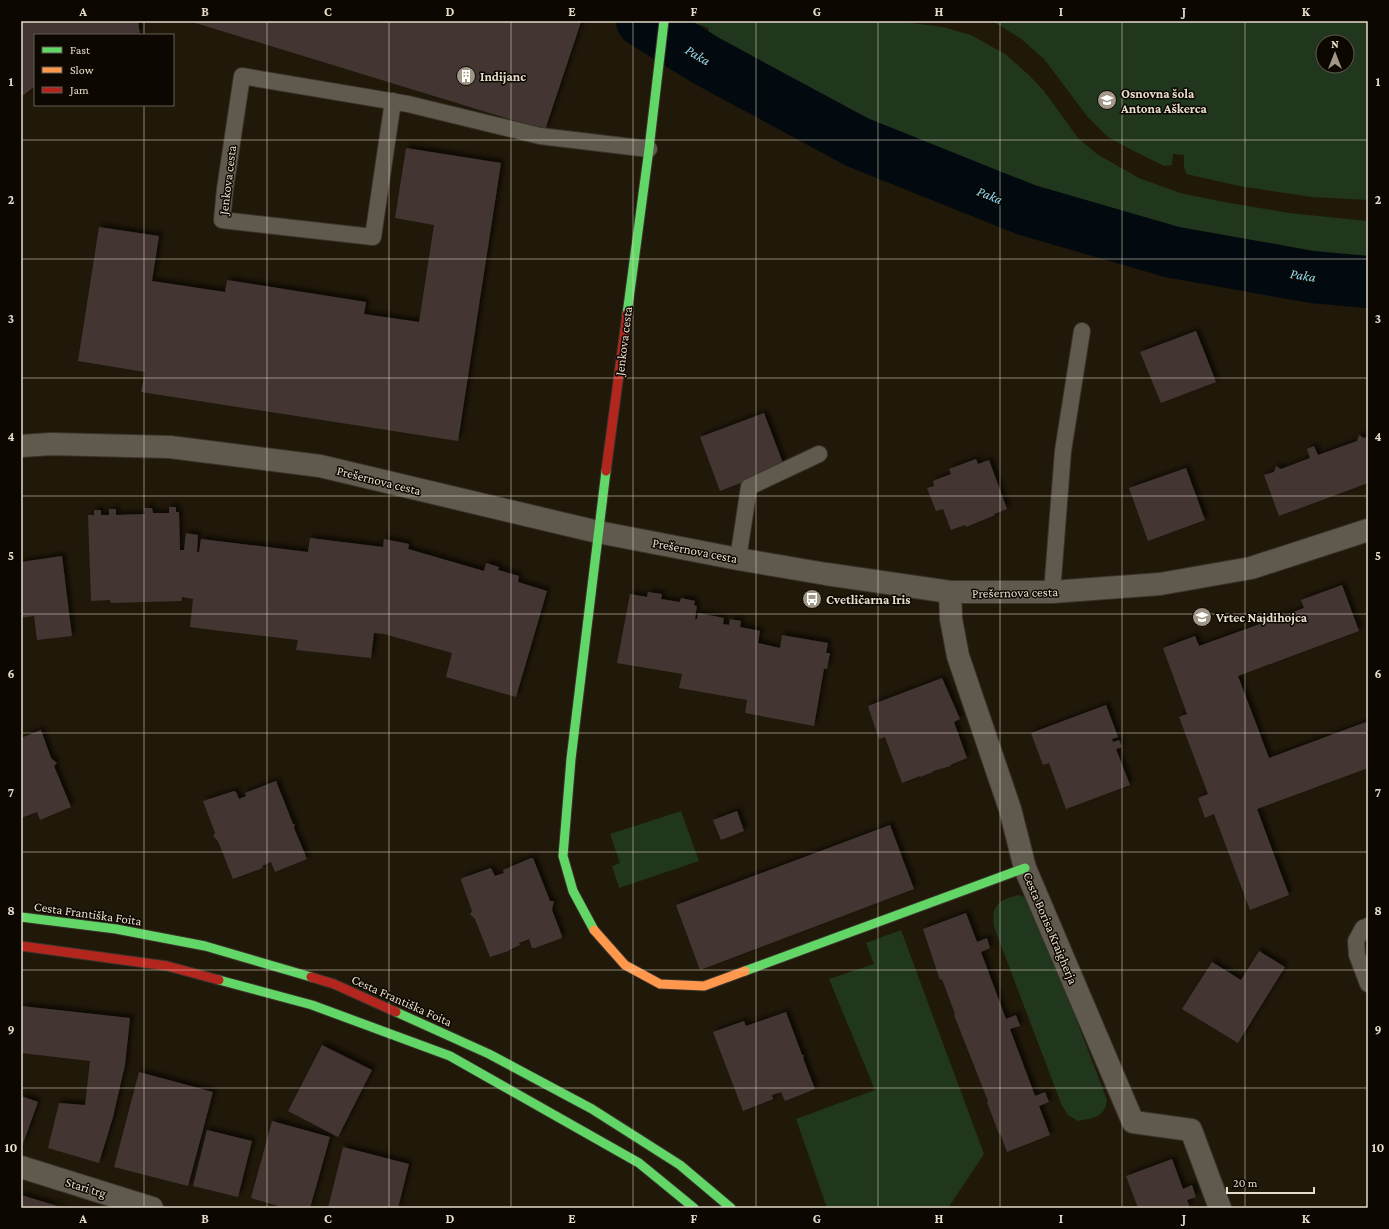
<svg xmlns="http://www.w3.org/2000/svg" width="1389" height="1229" font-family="'Crimson Pro',serif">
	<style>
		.green { fill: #20361d; fill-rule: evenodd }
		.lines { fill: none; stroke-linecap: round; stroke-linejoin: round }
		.river { stroke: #030a0f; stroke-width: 52 }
		.building { fill: #423633; filter: url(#shadow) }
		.lane-casing { stroke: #3a342a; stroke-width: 18 }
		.street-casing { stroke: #3a342a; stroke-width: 24 }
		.fast-casing { stroke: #3a342a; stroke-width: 11 }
		.slow-casing { stroke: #3a342a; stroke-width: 11 }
		.jam-casing { stroke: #3a342a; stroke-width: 11 }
		.lane { stroke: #60594e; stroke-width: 16 }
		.street { stroke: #60594e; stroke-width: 22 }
		.fast { stroke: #63d668; stroke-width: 9 }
		.slow { stroke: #ff974d; stroke-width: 9 }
		.jam { stroke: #b3261e; stroke-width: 9 }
		.grid { fill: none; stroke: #e5dccb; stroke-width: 1; stroke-opacity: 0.55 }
		.labels { text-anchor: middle; stroke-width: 3; stroke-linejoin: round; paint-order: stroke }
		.poi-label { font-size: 13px; font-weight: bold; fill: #e5dccb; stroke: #0d0701; text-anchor: start }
		.street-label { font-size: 13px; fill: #e5dccb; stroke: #0d0701 }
		.water-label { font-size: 14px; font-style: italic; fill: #89dbf8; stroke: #0d0701 }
		.neatline { fill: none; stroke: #e5dccb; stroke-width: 1.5 }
		.grid-label { font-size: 13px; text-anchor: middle; font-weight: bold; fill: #e5dccb }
	</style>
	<defs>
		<filter id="shadow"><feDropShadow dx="3.5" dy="-3.5" stdDeviation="2" flood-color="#0009"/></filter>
	</defs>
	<rect width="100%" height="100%" fill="#201809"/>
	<g class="green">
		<polygon points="689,21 897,21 943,27 971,35 1005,54 1029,75 1044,91 1078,138 1097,154 1139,178 1180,193 1224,202 1289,213 1368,221 1368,269 1352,268 1343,258 1238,254 1151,231 1001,184 877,136 783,90 705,44 709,28"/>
		<path d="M992 21H1368V200L1311 197 1239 186 1186 174 1184 167V155L1173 154 1172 165 1164 166 1132 150 1108 137 1087 116 1044 59 1020 38ZM1323 42H1347V66H1323Z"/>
		<polygon points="681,811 699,861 619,888 612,866 620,863 610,834"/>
		<path d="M1019 895 1027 898 1033 906 1107 1100C1105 1118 1093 1118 1078 1121L1068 1115 1062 1106 994 927C991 905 998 900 1019 895Z"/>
		<polygon points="901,930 984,1154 948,1208 827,1208 796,1119 875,1090 829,979 874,964 866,943"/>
	</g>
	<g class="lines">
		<polyline class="river" points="642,21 707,61 857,142 1027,210 1172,252 1312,277 1368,282"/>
	</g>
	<g class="building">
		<polygon points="25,21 138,21 140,35 35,35 35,86 21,97 21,24"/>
		<polygon points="189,21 578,21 581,22 545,130"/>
		<polygon points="406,148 501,163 458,441 141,392 145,372 78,361 99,227 159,236 152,281 225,292 227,280 366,302 364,314 419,322 434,225 395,218"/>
		<polygon points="1196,331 1216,382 1161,403 1140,352"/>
		<polygon points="764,413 784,466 720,491 700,437"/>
		<polygon points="1359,435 1364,438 1368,436 1368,483 1279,516 1264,475 1274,472 1276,466 1281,469 1310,458 1307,449 1314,446 1318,455 1357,441"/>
		<polygon points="976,459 978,464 989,460 1007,509 994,514 995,515 966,527 965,525 951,530 943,509 936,511 927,488 934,486 933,481 951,474 949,469"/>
		<polygon points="1186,468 1205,520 1148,541 1129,488"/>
		<polygon points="169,507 176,507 176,512 179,512 180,550 184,550 186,533 198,535 197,552 199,552 201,539 308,552 310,538 383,547 384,539 409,544 408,549 484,571 486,563 499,567 498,570 519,576 518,582 547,591 516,697 446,677 452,653 384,634 374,633 371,658 296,650 298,640 221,631 190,627 193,599 182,597 182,601 111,603 110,600 91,601 88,515 94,515 94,510 101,510 101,515 109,515 109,509 116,509 116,515 145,514 144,508 152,508 153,513 169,513"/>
		<polygon points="62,556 72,636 37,640 34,616 21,618 21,562"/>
		<polygon points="1342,585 1359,631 1238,676 1269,758 1366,722 1368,727 1368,768 1257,809 1289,895 1250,910 1214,814 1205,818 1198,798 1208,794 1179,717 1187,714 1163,648 1195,636 1199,646 1304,608 1301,600"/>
		<polygon points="648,592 662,594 661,599 680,602 681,598 695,601 694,605 697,606 695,619 697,619 698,613 724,618 723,624 729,625 730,619 741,621 740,627 760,631 758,643 780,648 782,635 828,643 826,653 830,653 827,669 824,669 814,726 745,713 747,700 679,688 682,674 617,663 630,594 647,597"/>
		<polygon points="942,678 960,719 954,722 967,758 950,765 951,766 933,771 933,772 920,777 920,776 902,783 885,737 879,739 868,706"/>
		<polygon points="1106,705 1118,737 1112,739 1113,742 1119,740 1122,747 1116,749 1130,785 1066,809 1049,763 1043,765 1031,733"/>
		<polygon points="41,730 51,758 57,763 54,766 71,807 40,820 37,812 21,818 21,738"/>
		<polygon points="276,781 293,824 295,824 294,828 307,859 275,872 271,862 262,866 263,868 233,879 218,841 213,836 215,833 203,801 234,791 236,792 239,799 246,796 245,793"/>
		<polygon points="737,811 744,831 721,840 713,820"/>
		<polygon points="890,825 914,889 700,970 676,905"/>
		<polygon points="531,858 533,858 550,901 554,901 552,910 562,936 561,937 562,938 535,948 532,948 529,939 519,943 520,945 509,950 509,951 490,957 475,919 470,914 472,911 461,880 462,878 491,868 495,876 504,873 503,870"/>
		<polygon points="966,913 977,942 987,938 990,948 981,952 1006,1019 1016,1015 1020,1026 1010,1029 1035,1096 1045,1092 1049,1102 1039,1106 1050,1135 1007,1152 1000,1133 999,1134 987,1102 988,1101 954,1015 955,1014 942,979 940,980 923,929"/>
		<polygon points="1259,951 1285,967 1238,1043 1182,1009 1212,962 1241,980"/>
		<polygon points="21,1006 130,1018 125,1065 113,1117 99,1163 48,1148 59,1103 85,1105 90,1061 21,1053"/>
		<polygon points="786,1012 802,1055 804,1055 803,1058 815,1089 785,1101 781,1092 772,1095 773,1099 743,1111 713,1032 744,1021 746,1026"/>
		<polygon points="322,1045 372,1070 338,1137 288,1111"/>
		<polygon points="139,1072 213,1092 188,1186 114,1167"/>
		<polygon points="21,1096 38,1102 21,1149"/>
		<polygon points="272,1121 330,1137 310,1208 285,1208 251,1198"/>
		<polygon points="207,1130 252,1141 238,1197 193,1186"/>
		<polygon points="343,1147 409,1164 398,1208 328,1208"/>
		<polygon points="1172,1159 1183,1189 1192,1185 1196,1197 1187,1200 1190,1208 1138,1208 1126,1176"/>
		<polygon points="21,1195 64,1208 21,1208"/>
	</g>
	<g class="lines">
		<defs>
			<g id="lane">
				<polyline points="393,101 373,237 222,220 225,189 242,76 408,104 540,136 649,149"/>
				<polyline points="738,559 749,487 819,454"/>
				<polyline points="1052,592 1063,451 1082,331"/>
				<polyline points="1368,926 1363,928 1356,941 1357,955 1368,984"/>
			</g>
			<g id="street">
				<polyline points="21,446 51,444 170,447 320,466 598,532 738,559 826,574 950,592 1052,592 1160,584 1251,568 1368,530"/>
				<polyline points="950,592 951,619 958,656 1010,809 1025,868 1133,1122 1191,1130 1220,1208"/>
				<polyline points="21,1167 152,1208"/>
			</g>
			<g id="fast">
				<polyline points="627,314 649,149 664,21"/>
				<polyline points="21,917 116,929 205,946 311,977"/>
				<polyline points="594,930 573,891 563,856 571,759 606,471"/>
				<polyline points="745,971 1025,868"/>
				<polyline points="219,980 312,1005 450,1056 639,1163 694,1208"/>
				<polyline points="396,1012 489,1054 592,1109 680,1165 731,1208"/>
			</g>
			<polyline id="slow" points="594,930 625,965 660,984 704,986 745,971"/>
			<g id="jam">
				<polyline points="606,471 627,314"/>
				<polyline points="21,946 167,966 219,980"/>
				<polyline points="311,977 334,984 396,1012"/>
			</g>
		</defs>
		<use href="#lane" class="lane-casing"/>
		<use href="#street" class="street-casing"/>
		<use href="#fast" class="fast-casing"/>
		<use href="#slow" class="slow-casing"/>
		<use href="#jam" class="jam-casing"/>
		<use href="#lane" class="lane"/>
		<use href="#street" class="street"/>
		<use href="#fast" class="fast"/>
		<use href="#slow" class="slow"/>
		<use href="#jam" class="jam"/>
	</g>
	<path class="grid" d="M144 21V35M267 21V1208M389 21V1208M511 21V1208M633 21V1208M756 21V1208M878 21V1208M1000 21V1208M1122 21V1208M1245 21V1208M144 105V1208M21 140H1368M21 259H1368M21 378H1368M21 496H1368M21 614H1368M21 733H1368M21 852H1368M21 970H1368M21 1088H1368"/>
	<defs>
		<symbol id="building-disc" viewBox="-11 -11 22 22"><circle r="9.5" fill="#a09787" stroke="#0d0701"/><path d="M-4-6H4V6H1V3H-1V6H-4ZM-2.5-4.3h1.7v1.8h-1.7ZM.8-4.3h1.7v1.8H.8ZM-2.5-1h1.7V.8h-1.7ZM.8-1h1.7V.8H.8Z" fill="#fff"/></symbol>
		<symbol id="school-disc" viewBox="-11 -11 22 22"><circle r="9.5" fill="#a09787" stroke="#0d0701"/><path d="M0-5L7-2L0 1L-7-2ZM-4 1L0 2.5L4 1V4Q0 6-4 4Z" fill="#fff"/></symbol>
		<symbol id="bus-disc" viewBox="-11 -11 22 22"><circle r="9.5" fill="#a09787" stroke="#0d0701"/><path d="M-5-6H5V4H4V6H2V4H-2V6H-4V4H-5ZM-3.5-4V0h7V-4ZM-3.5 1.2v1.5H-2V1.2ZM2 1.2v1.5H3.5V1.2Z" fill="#fff"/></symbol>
	</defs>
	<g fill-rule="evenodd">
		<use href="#building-disc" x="455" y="65" width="22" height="22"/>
		<use href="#school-disc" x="1096" y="89" width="22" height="22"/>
		<use href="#bus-disc" x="801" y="588" width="22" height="22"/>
		<use href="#school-disc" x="1191" y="606" width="22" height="22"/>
	</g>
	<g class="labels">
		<g class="poi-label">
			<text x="480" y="81">Indijanc</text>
			<text x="1121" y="98">Osnovna šola<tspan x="1121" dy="15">Antona Aškerca</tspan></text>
			<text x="826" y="604">Cvetličarna Iris</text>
			<text x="1216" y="622">Vrtec Najdihojca</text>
		</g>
		<g class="street-label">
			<text transform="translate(227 180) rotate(-83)" y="5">Jenkova cesta</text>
			<text transform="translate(623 341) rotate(-83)" y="5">Jenkova cesta</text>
			<text transform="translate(379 480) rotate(14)" y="5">Prešernova cesta</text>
			<text transform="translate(695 550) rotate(11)" y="5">Prešernova cesta</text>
			<text transform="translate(1015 592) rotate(-1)" y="5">Prešernova cesta</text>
			<text transform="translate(88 913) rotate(8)" y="5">Cesta Františka Foita</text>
			<text transform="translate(1051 928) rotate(67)" y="5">Cesta Borisa Kraigherja</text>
			<text transform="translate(402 1000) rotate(24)" y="5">Cesta Františka Foita</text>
			<text transform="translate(86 1187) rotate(17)" y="5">Stari trg</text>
		</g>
		<g class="water-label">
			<text transform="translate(698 55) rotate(31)" y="5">Paka</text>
			<text transform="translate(990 195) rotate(22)" y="5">Paka</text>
			<text transform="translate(1303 275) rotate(9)" y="5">Paka</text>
		</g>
	</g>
	<rect width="1389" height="1229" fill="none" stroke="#0d0701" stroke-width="44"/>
	<rect x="34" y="34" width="140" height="72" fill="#0d0701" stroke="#635c52"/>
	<rect x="42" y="47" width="20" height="6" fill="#63d668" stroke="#635c52"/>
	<text x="70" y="54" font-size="12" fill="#e5dccb">Fast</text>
	<rect x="42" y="67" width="20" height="6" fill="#ff974d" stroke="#635c52"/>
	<text x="70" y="74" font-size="12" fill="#e5dccb">Slow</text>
	<rect x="42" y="87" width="20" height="6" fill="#b3261e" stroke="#635c52"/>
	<text x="70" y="94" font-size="12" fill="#e5dccb">Jam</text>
	<g transform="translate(1335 54)"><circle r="19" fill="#0d0701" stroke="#635c52"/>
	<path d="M0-3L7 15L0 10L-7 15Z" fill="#a09787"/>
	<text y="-6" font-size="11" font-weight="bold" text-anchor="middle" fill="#e5dccb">N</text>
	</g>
	<path d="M1227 1187v6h87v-6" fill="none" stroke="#e5dccb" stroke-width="2"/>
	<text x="1233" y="1187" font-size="12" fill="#e5dccb" stroke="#0d0701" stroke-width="3" paint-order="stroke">20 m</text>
	<rect x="22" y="22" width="1345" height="1185" class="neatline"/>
	<g class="grid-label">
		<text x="83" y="16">A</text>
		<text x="205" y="16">B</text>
		<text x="328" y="16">C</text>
		<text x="450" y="16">D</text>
		<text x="572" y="16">E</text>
		<text x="694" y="16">F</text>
		<text x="817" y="16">G</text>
		<text x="939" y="16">H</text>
		<text x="1061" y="16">I</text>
		<text x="1184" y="16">J</text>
		<text x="1306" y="16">K</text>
		<text x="11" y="86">1</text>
		<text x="1378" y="86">1</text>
		<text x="11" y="204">2</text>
		<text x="1378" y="204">2</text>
		<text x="11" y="323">3</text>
		<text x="1378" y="323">3</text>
		<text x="11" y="441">4</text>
		<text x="1378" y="441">4</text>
		<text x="11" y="560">5</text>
		<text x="1378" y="560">5</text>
		<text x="11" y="678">6</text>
		<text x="1378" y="678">6</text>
		<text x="11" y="797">7</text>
		<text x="1378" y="797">7</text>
		<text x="11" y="915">8</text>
		<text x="1378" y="915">8</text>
		<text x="11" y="1034">9</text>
		<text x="1378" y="1034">9</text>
		<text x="11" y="1152">10</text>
		<text x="1378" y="1152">10</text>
		<text x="83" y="1223">A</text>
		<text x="205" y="1223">B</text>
		<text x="328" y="1223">C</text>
		<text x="450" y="1223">D</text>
		<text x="572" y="1223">E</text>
		<text x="694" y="1223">F</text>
		<text x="817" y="1223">G</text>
		<text x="939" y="1223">H</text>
		<text x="1061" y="1223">I</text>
		<text x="1184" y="1223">J</text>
		<text x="1306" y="1223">K</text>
	</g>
</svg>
